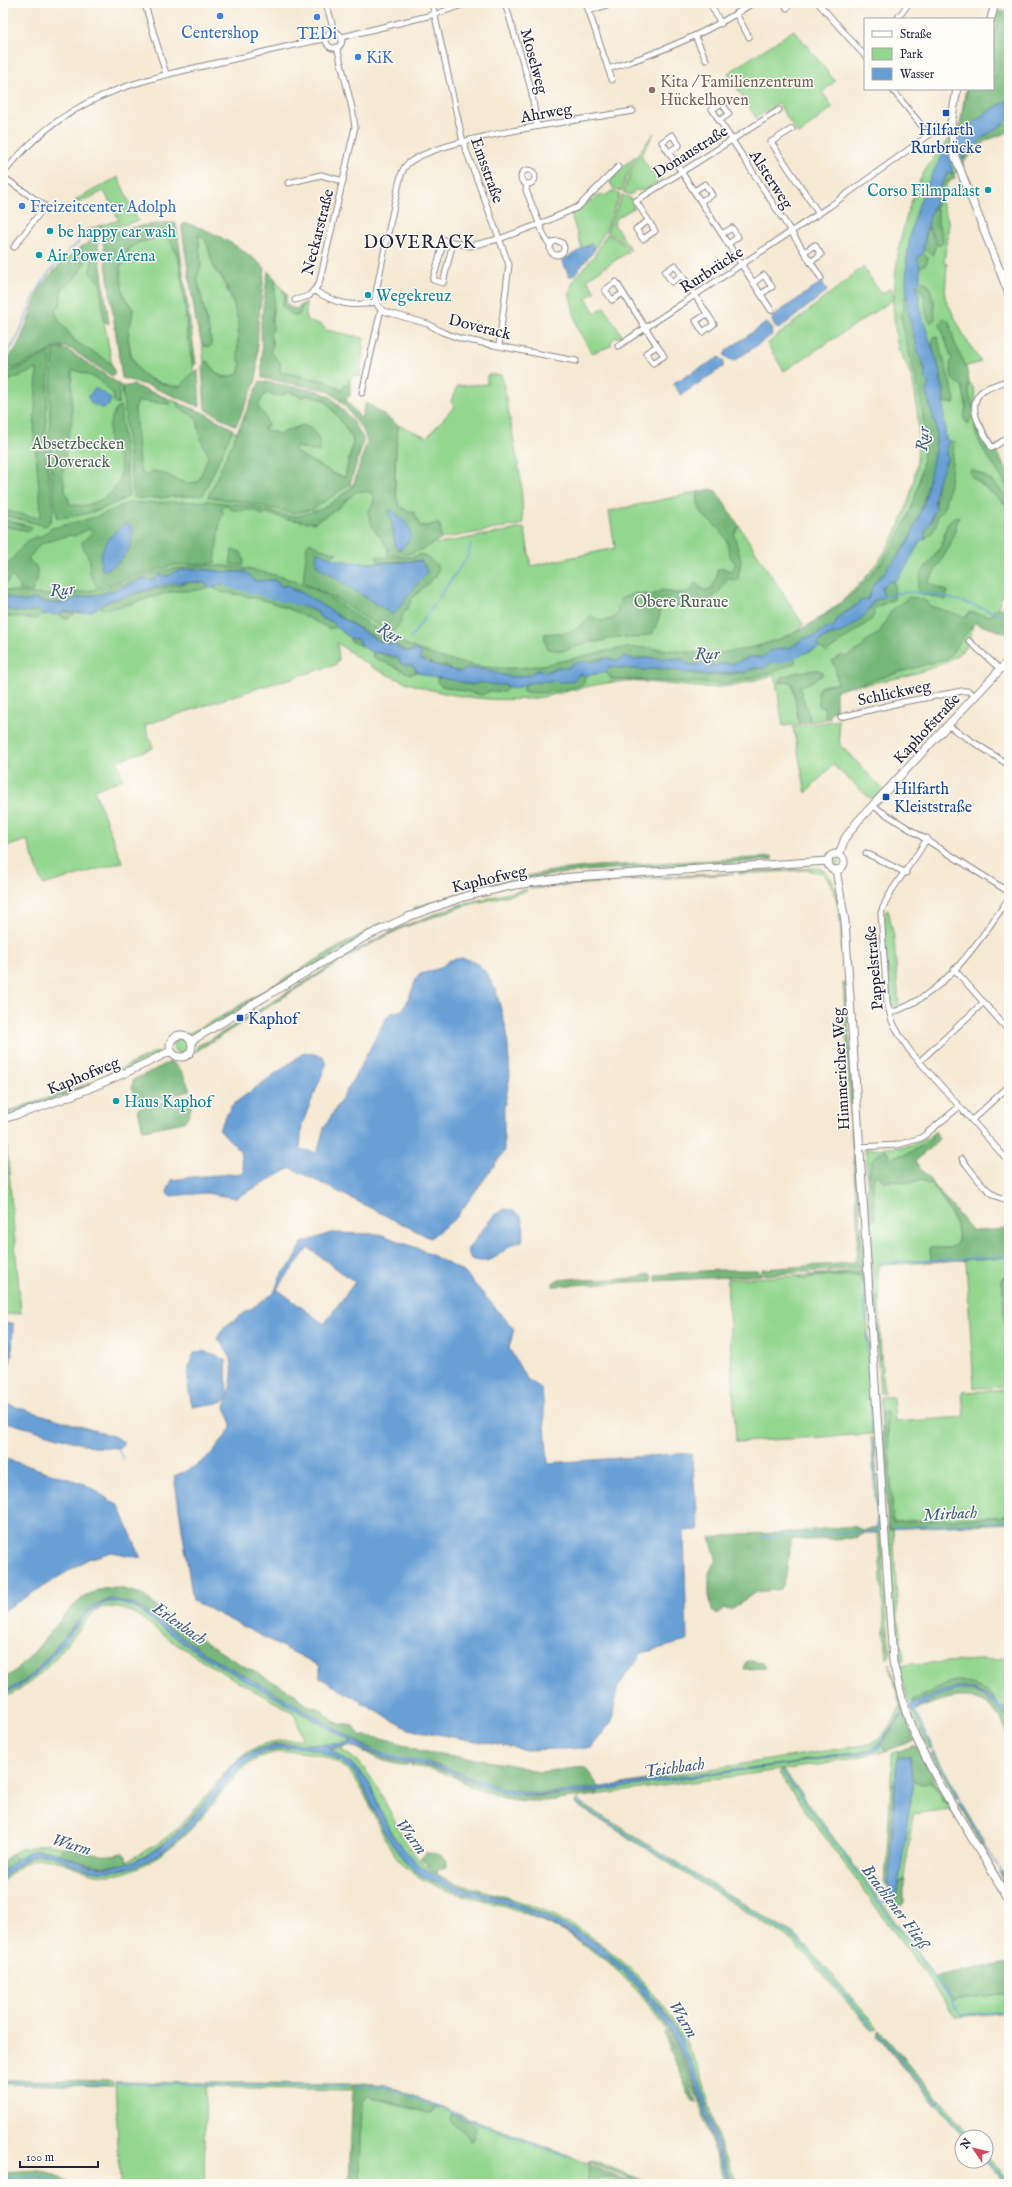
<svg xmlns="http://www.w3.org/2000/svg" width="1012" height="2187" font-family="'IM FELL English',serif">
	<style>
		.green { fill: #93d68e; stroke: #5a7c64 }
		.forest { fill: #76b779; stroke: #4c6c5a; fill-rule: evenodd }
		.water { fill: #679fd5; stroke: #446088; fill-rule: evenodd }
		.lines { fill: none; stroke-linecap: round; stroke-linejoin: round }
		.stream { stroke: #679fd5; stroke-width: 1.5 }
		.river { stroke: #679fd5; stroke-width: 9 }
		.street-casing { stroke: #8c8687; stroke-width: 7 }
		.secondary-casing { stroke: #8c8687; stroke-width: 9 }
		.street { stroke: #fff; stroke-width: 5 }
		.secondary { stroke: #fff; stroke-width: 7 }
		.shop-dot { fill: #3f7fe0; stroke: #fdfcf7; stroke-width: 1.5 }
		.education-dot { fill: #8d6e63; stroke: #fdfcf7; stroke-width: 1.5 }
		.transit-dot { fill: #1a4fb4; stroke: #fdfcf7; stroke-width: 1.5 }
		.culture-dot { fill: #0f9aa8; stroke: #fdfcf7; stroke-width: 1.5 }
		.labels { text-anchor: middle; stroke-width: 3; stroke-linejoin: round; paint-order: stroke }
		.shop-label { font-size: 16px; fill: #366cbe; stroke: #fdfcf7 }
		.street-label { font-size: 16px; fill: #22223b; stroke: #fdfcf7 }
		.education-label { font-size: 16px; fill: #785e54; stroke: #fdfcf7; text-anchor: start }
		.transit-label { font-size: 16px; fill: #164399; stroke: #fdfcf7; text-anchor: start }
		.culture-label { font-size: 16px; fill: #0d838f; stroke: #fdfcf7; text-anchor: start }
		.park-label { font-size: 16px; fill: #4a6158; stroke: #fdfcf7 }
		.water-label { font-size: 17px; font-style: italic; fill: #415a80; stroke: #fdfcf7 }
		.quarter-label { font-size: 18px; letter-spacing: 1px; fill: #22223b; stroke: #fdfcf7 }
	</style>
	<rect width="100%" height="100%" fill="#fdfcf7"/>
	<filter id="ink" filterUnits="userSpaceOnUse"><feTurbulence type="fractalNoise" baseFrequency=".025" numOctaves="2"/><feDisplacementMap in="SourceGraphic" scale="8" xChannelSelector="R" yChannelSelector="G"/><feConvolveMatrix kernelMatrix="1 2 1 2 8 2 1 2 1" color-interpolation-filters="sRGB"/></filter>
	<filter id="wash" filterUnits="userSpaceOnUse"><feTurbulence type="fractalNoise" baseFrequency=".012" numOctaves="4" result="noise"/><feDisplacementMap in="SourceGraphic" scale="16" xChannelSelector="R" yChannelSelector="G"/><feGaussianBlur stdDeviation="0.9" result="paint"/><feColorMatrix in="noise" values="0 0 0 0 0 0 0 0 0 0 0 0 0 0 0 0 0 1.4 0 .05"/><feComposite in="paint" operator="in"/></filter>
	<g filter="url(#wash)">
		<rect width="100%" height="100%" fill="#f6e9d3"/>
		<g class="green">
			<path d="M1009 11V128C975 140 957 169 940 198L949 223 944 263 947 264 945 298 965 338 981 362 957 369 963 387 971 384C978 394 975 402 972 414L1009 481V578L991 625 974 620C972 627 971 638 968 644 951 670 891 679 862 685L861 676 833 686 830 684 820 687 826 719 810 722 809 713 804 706 800 686 811 682 822 675 818 670 797 672 781 678 780 683 789 681 793 686 799 724 783 726 775 675C756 679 738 686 719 687 684 689 650 679 616 682 589 684 563 694 536 698 482 704 420 693 372 667 360 660 349 651 337 643L339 659 335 665 255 689 145 725 153 748 117 761 123 779 94 790 122 862 43 885 27 840 3 848V768L6 767 5 764H3V366L46 331 72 358 112 384 155 393 200 412 240 435 349 485 359 483 437 544 523 528 525 530 531 566 615 548 609 511 698 492 736 529 739 526 803 624 800 630C889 580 931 493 915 393 912 377 907 363 899 351 896 344 893 308 893 300L784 371 767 344 863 267 881 294 891 288 894 299C895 258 904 211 923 174 932 156 949 142 960 125 961 123 964 96 966 89H993V27L997 12Z"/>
			<polygon points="794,30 835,81 822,92 833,107 798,135 778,103 756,118 728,73"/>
			<polygon points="654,133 641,156 658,182 645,191 636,190 630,195 623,192 638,154"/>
			<polygon points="635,156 621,191 613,188 609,180"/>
			<polygon points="118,177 138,221 83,235 86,230 119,220 104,191 79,203 75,200"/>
			<polygon points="612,191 620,194 606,230 593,252 594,246 591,244 582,248 571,215 598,196 606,195"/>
			<polygon points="622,195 630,198 635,207 617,218 614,224 631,250 630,251 619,239 607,232"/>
			<polygon points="607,234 619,241 628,252 587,279 595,292 586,298 595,313 604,307 623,337 616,337 611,342 611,346 592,353 578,330 569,292 574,279 594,256"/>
			<path d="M198 235 201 236 206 241 215 271 221 276 237 313 239 342 238 350 241 364 238 374C223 381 215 374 208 361L204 363 202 344 205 347 212 345 197 277 201 265Z"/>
			<path d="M160 237C164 237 168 238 171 241 183 256 185 315 187 335 189 347 192 360 194 372L181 386 173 387 148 378 140 373 132 357 128 337 133 309C119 293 123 286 120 267L126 261 129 249 137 243Z"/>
			<path d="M90 254 93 259C88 275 89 272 100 282L104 321 112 365 76 342 59 321 55 311 60 305 62 288 74 280Z"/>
			<polygon points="276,280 285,294 282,306 299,315 303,304 306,302 306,320 322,325 326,330 364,338 360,377 355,375 351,378 347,386 344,385 343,391 329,382 280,372 280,362 270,352 273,345 270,334 273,329 272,321"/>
			<path d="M487 375H501L503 381 521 481 523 524 441 539 440 525 436 523 428 526H420C417 513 406 515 399 505 392 494 397 440 398 425L427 437 454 407 451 401 457 386 487 384Z"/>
			<path d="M268 392 283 395 290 392 301 397C308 395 319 395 325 400 330 403 352 437 353 442L345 477 334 474 297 453 294 448 298 447 312 452 303 425 279 434 262 429 268 426 264 416 258 407 263 396Z"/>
			<polygon points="838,720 840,745 883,789 872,800 833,765 806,793 793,727"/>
			<circle cx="835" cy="862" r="4.5"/>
			<path d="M812 868C815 868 819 868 821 869 842 878 843 936 845 957H842C841 934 841 889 822 873L806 870 738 874 739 872Z"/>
			<polygon points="627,878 630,880 530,889 542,886"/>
			<polygon points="526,889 527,891 464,906 461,904"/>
			<polygon points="888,909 894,937 899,1005 895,1008 890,1004 889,995 884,926 885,911"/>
			<polygon points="222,1016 226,1018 189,1038 184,1036"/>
			<circle cx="181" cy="1046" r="8"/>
			<polygon points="158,1051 158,1054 87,1086 88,1084"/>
			<polygon points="5,1124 21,1313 3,1315 3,1125"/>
			<path d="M931 1135 932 1139C925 1144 915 1150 908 1154 901 1157 896 1155 890 1160L881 1151 870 1174 867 1175 865 1149C889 1148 911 1149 931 1135Z"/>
			<path d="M877 1175 883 1182C895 1179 909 1186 919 1178L925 1183H932C939 1195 968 1235 955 1245 948 1250 938 1248 930 1247L931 1262 878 1265 879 1296 874 1298 869 1222 874 1221 873 1182 874 1178Z"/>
			<polygon points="1009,1257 1009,1278 1002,1278 1009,1387 974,1388 966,1262 962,1260"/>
			<polygon points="862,1270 865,1272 874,1434 736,1442 727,1279 797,1276 800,1279 830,1275 833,1277 856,1275 859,1276 862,1282"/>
			<polygon points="881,1357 884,1393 880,1393 878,1359"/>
			<polygon points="1009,1390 1009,1516 893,1522 887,1412 881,1413 880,1397 893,1397 895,1422 964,1417 962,1392"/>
			<polygon points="871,1437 874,1439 890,1656 887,1660"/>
			<polygon points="888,1529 893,1529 898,1619 904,1660 899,1661 894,1616"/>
			<path d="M108 1602 125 1604 139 1610 184 1644 353 1742 321 1746 286 1743 267 1746 246 1755 229 1770 205 1802 174 1836 148 1855 127 1864 128 1860C155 1848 178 1831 197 1807 215 1786 230 1760 256 1747 271 1740 288 1740 303 1739L294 1713C253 1690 212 1667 173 1642 161 1634 140 1615 129 1611 118 1607 106 1605 96 1610 66 1642 45 1681 3 1698V1694C33 1683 51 1658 71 1633 83 1619 89 1609 108 1602Z"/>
			<path d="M1009 1658V1712L1004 1707C996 1706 996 1701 991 1695 987 1690 980 1690 975 1687 947 1673 934 1693 914 1711L933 1748 929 1750 908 1702 899 1665Z"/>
			<path d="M900 1706 902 1715 883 1748 886 1751 824 1764 596 1795 600 1788 685 1773 870 1744C883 1740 895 1718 900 1706Z"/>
			<path d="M347 1746 341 1750C389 1776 388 1838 431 1870 448 1883 472 1887 493 1893 515 1899 537 1907 557 1917 622 1950 676 2006 701 2075 709 2100 714 2126 722 2150 727 2162 733 2173 739 2184H734C705 2127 701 2060 661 2007 618 1953 570 1921 505 1899 478 1890 450 1887 425 1871 403 1856 390 1833 379 1808 376 1800 373 1790 368 1782 362 1773 353 1764 344 1758 339 1755 334 1754 331 1750Z"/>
			<path d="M297 1747C361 1754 358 1783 384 1831 390 1843 422 1874 435 1881 457 1895 485 1897 510 1905 576 1928 633 1971 671 2031H667C631 1974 577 1930 512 1909 477 1898 435 1893 407 1868 362 1827 377 1758 300 1752 246 1747 234 1781 204 1815 189 1833 171 1849 150 1861 136 1870 119 1876 103 1875 80 1874 52 1851 30 1861 20 1865 11 1875 3 1881V1878C13 1871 22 1859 34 1855 51 1850 68 1863 83 1868 110 1877 137 1866 160 1852 184 1838 202 1815 218 1794 226 1782 235 1768 248 1760 263 1751 279 1749 297 1747Z"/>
			<polygon points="898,1751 895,1784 891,1783 892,1753"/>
			<polygon points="935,1752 959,1797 956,1799 931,1754"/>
			<polygon points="415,1763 452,1773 454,1777 432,1769 411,1766"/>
			<polygon points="780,1771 784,1771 911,1942 933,1976 953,2000 1009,1993 1009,2012 956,2017 779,1774"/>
			<polygon points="913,1780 921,1784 931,1780 948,1803 970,1839 950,1809 913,1814 904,1878 898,1886"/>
			<polygon points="577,1799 579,1802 796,1936 804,1943 878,2028 871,2029 794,1942 575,1804"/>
			<path d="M47 1843 63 1848 60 1854C43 1847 30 1849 16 1861L13 1853 23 1848 26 1849Z"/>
			<polygon points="5,2080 112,2081 113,2086 5,2084"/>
			<polygon points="115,2082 351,2084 351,2090 206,2087 204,2184 120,2184"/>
			<polygon points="368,2096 428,2113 433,2112 436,2105 589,2164 586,2184 360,2184 362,2101"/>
			<polygon points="701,2102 715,2151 730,2184 727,2184 718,2164 699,2104"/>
			<polygon points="942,2102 971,2137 964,2137 935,2104"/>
			<polygon points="986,2154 1009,2181 1009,2184 1005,2184 985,2161"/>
			<polygon points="605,2174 629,2184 595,2184 595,2180 600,2175"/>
		</g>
		<g class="forest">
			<polygon points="1009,11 1009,100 987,112 958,135 967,89 993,89 993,37 998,23 999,12"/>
			<polygon points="1002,124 1009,125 1009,132 987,140 966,159 962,159 984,137"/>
			<path d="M947 173H953L955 178 946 183 935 210 938 211V224L943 236V243L938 246C937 238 929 232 929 225 927 214 937 206 936 196L940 193V186L945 180Z"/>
			<path d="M162 223H176L196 364 193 366 187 336V320L179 260 171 242 166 237H160L137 243 129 249 126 261 120 266 123 295 133 309C133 316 130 323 129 330 126 350 134 373 154 381 163 384 171 387 181 386L191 374 198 370 200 407 152 387 122 378 102 235 129 228Z"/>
			<path d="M186 223C216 232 241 247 265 268L258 323 257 373 255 383 236 426 205 409 202 368 204 363 207 361 217 374 224 378 238 374 241 364C234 354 240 334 238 322 236 310 228 286 221 276 219 273 216 272 215 269 209 260 210 238 198 235L201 265 197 277 212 345 209 347 202 344 196 322 182 230V225Z"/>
			<polygon points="928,227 936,244 933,255 923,249"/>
			<path d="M97 237 109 324 104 321 100 282C88 271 88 276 93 259L90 254 74 280 62 288 60 305 55 311 59 321 76 342 108 361 112 365 115 374 112 376 71 349 60 346 15 368 3 367V361C23 352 30 305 42 286 57 264 75 250 97 237Z"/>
			<polygon points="923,253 928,258 926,264 920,267 917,258"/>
			<path d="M268 271 276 280 272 321 273 329 270 334 273 345 270 352 280 362V372L329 382 342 391 344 385 347 386 350 378V396L345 398 361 419 366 402 398 425C397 441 390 494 400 506 404 510 409 511 414 512L420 526H428L436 523 440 525 441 539C418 552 414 555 388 555L387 546 372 526 368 512 374 501V496L369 492 357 491 337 509 314 523 286 519 266 513 262 515 254 510H232L225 505 221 509 223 512 220 521 215 563 175 565 97 587 89 571C93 555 84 556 82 542L93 532 89 529 74 536 70 535 40 544 28 559C43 571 38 578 32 592L19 590 20 586 12 576 3 587V570L27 541 37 536 39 538 52 528 96 517 131 502 145 503 208 501 252 506 288 516H299L322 509 334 501 353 486 367 442 364 432 343 403 327 390 262 378 261 322Z"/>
			<path d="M920 281 928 283 934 302 935 319 931 323C921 312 930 298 917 285Z"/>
			<polygon points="283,289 287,295 286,301 289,307 296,309 303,304 299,315 294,316 282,306 285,294"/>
			<path d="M907 296 913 334 929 384C924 396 935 416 936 430 938 455 921 517 909 541 904 553 892 565 884 574 876 577 871 591 868 599 862 602 841 613 837 619 835 621 836 624 833 627L826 628 814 637H808L792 647 769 651 762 658 755 656 732 664 725 663 714 666 706 664 697 665 688 664 682 659 643 658 634 660C628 656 623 657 617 661L608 658 597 659 569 668 551 669 547 672 537 670 529 675 511 677 488 671 461 672 451 670 446 666H436L427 660 419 659 422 655 412 650C403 654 401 646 394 644 375 640 376 637 361 629 340 617 321 606 301 592 296 589 291 589 285 585L282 586 274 580 255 581 246 572C239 572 233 572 227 572 209 571 184 564 169 576L159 575 154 580 143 579 102 594 81 597 65 603H48L32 600 23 602 3 596V590C27 593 51 597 75 593 138 584 177 555 245 569 264 572 285 577 303 584 327 594 348 611 370 625 393 639 420 652 446 659 475 667 505 671 535 666 567 662 597 650 629 648 660 646 689 655 719 653 829 643 923 551 924 439 925 396 907 357 901 315L904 311V297Z"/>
			<path d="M943 318 948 320C952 327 952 336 955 344 961 356 968 368 969 382 969 385 968 388 969 391 970 408 979 405 968 424L964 419 966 405 962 386 952 379 950 364 952 359 940 325Z"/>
			<path d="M937 336 955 399 954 403H945L942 396 944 390C941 384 942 381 941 375 937 362 930 350 934 337Z"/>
			<path d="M60 348 69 351 119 384V403L117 404 114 402 113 393C106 389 104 384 99 380 96 378 76 370 72 370V421L66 447 63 476 65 490 70 504C82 507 89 505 100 500 114 493 124 479 120 462 119 455 112 449 110 443 106 431 111 414 120 405L129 496C106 510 83 516 57 518L49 456 50 397 54 350Z"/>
			<path d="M51 352C48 392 43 431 48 471 49 487 60 515 46 526L3 515V510L33 517H40L41 510 34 432 37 369 3 383V371L15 370Z"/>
			<path d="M260 381 318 391 331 397 351 419 363 438V443L350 484 312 510 292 513 249 503 208 497ZM268 392 276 396 290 392 301 397 309 395 325 400 352 436 353 442 345 477 334 474 297 453 294 449 298 447 319 452C323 440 315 429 303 425L279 434 263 429 268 426 265 416 258 407 263 396Z"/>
			<path d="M133 385 171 400 170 404 139 401 135 408 139 464 142 473 148 476 152 471C170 472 177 486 198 482L209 455C200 443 200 431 196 417L180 409 176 402 204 413 233 429 203 495 142 499 133 497 122 387Z"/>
			<polygon points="979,422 1009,474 1009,489 981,446 976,433 975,423"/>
			<path d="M950 441 954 442 950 483 945 504 942 512 937 515C938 525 933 534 925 539V529L932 521 935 506 938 479 946 463 947 445Z"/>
			<polygon points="971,469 988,478 1009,498 1009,507 972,477 969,471"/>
			<path d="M711 489 716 491 739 526 734 535 741 560 738 580 735 581 728 578C716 604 699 602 674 607L665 599 660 600 658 604 660 615 653 633 637 638 616 637 598 642H590L562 651 547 649 544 634C552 633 560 633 567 632 576 631 584 622 591 616L601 621 613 619 617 614 620 599 635 593 652 595 662 590 674 593 690 592 695 583 704 590H711L717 577V570L723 568 730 571 736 564C727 555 730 552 727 542 719 520 694 521 698 492Z"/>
			<polygon points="954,517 959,517 950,546 928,583 947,591 946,600 922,594 917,590 921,573 936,554 941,546 947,525"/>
			<polygon points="3,519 32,527 30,531 3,526"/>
			<path d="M310 542 321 549 337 553 316 565 422 561 380 562 376 557H413L421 554 436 564 438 569 436 576 411 599C411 609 400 612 401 623L391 634 339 601 303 582 307 546Z"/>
			<polygon points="232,550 241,552 244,560 243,566 230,564"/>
			<polygon points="890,581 895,583 894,599 873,609 874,615 871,620 827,652 818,647 818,643 826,637 843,631 854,623 870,609 876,599 882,598 882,587"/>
			<path d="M188 582 205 583 208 587C190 594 185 589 171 592 155 595 114 612 100 608 110 594 170 588 188 582Z"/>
			<path d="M221 584C242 586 263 588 282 595 289 597 295 602 301 605 309 610 335 617 336 627L329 629C290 607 266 598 221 592L213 588Z"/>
			<path d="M909 597C917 598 925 598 930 606L966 617 969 612 990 616 996 608H1004L1009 610V634L974 623 948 658 839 690 836 692V709L829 714 830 718 826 719 824 707H819L818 690 820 687 838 683 835 666 832 661 842 655 845 657 860 649 868 640 879 633 891 611Z"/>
			<path d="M3 607C15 613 25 612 38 610L42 614 37 619 3 616Z"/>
			<polygon points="64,611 75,614 66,619 59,615"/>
			<polygon points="350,638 359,640 362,646 350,641"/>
			<polygon points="376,652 398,658 401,664 413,666 417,672 410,674 373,657 373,653"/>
			<polygon points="794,653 797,656 795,657 795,663 774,672 727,684 611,679 606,672 610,667 645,670 658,668 709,675 732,674 761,668 772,662 783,661"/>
			<path d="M818 670 822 672V675L811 682 800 686C802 699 808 709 810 722L799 724 793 686 789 681 779 683 781 678 797 672Z"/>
			<path d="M580 673 585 676 584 683C576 690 531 697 522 690L527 682 543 680 547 682C553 678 563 683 570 681 576 680 576 676 580 673Z"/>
			<polygon points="443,677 472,685 481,681 501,685 504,684 508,688 504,692 490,691 482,695 441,686 437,682 437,679"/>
			<path d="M773 857 772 860C694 867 609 865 532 878 493 885 456 898 418 910L413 908 499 881 558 870 597 866Z"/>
			<polygon points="733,873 734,874 630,880 635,878"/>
			<polygon points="461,904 464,906 402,928 361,949 195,1052 198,1045 208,1041 355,951 396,929"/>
			<polygon points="381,923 379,928 226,1018 222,1016 312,962"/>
			<polygon points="843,982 846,983 864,1264 858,1268 766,1275 763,1274 762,1269 853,1263 856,1259 858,1235"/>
			<path d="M170 1062C181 1066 186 1080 190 1091L138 1105 137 1104 132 1088 133 1080Z"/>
			<polygon points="88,1084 87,1086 53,1100 3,1116 3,1113"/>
			<path d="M191 1095C193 1105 191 1114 184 1122L143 1130 138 1109Z"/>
			<path d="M935 1131 939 1139 915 1162 972 1231 1009 1229V1257L931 1262 930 1247C938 1248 948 1250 955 1245 969 1235 939 1195 932 1183L927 1184 921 1179 911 1183 890 1180 886 1182 877 1175 875 1176 873 1182 874 1221 869 1222 867 1175 870 1174C869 1163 874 1155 884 1150L890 1154 888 1159 890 1160 895 1156 907 1154 932 1139 931 1135Z"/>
			<polygon points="716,1270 758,1270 762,1275 656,1281 656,1275"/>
			<polygon points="862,1270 863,1286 859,1276 856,1275 812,1276 804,1280 797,1276"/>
			<polygon points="648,1274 652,1276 652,1281 553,1286 553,1283 557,1280 581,1278 585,1280 637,1278"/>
			<polygon points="1002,1278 1009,1278 1009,1387"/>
			<polygon points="879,1296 881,1357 878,1359 874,1298"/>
			<polygon points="887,1412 893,1522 1009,1516 1009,1523 888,1529 881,1413"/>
			<path d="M852 1526 863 1530 877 1528 878 1533H864L856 1538 807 1540 793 1539C786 1546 790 1576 781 1589L757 1592 741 1602 735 1608 730 1610 724 1609 718 1614 712 1610 709 1595V1573L716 1558 710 1538 741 1534 785 1533Z"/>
			<path d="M120 1588 142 1594 181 1627 240 1664 294 1693 306 1704 322 1710 333 1721 341 1724 353 1726 360 1735 391 1740 421 1751 512 1765 539 1772 585 1767 600 1788C566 1792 532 1798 499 1788 477 1781 456 1770 433 1764 414 1759 395 1759 376 1752L207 1655 133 1604 111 1599 91 1606 36 1671 22 1683 3 1692V1679C40 1659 66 1596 102 1589 108 1588 114 1588 120 1588Z"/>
			<polygon points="751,1661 762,1663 766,1668 744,1669 746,1663"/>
			<polygon points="890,1664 914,1740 886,1751 881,1744 902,1715"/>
			<path d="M954 1681H962L987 1691 1000 1706 1008 1709 1009 1742C1006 1735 1006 1728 1002 1721 978 1684 948 1697 914 1711L913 1700Z"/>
			<polygon points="913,1746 917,1746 947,1804 942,1801 940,1794 931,1781 921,1784 913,1780 909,1757 903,1756 897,1758 898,1751"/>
			<path d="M355 1747H362L391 1760 415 1763C398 1771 371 1755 355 1747Z"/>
			<path d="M452 1773 489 1787 530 1797 598 1791 596 1795C556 1800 523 1807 484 1792 474 1789 464 1782 454 1777Z"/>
			<polygon points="891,1783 895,1784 889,1886 885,1884"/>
			<polygon points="961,1802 984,1841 986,1844 982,1845 958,1803"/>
			<path d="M71 1847C87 1854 105 1858 122 1853L126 1856 127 1864C103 1869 81 1864 60 1854L63 1848Z"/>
			<polygon points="13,1853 16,1861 3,1872 3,1861"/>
			<path d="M425 1853C433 1853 443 1854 447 1861L446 1867 438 1869 437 1874 420 1858Z"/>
			<polygon points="999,1872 1004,1872 1009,1881 1009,1891"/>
			<path d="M904 1878V1903C897 1908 893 1908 887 1904L885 1892 888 1893 889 1897 897 1898 898 1886Z"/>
			<polygon points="1009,1963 1009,1993 953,2000 933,1976"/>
			<polygon points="879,2030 942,2102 935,2104 877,2036"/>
			<polygon points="665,2031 687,2072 696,2104 691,2100 664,2034"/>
			<path d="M667 2031H671C684 2053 694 2077 701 2102L699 2104 688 2071Z"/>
			<polygon points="365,2083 386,2085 436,2105 433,2112 428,2113 371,2096 368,2096 362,2101 360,2184 349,2184 353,2084"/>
			<path d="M451 2114 473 2123 476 2128 474 2139 470 2141C468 2138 467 2135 464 2132 458 2125 449 2127 451 2114Z"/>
			<polygon points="591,2159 650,2184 644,2184 587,2161"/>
			<path d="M589 2164 637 2184C622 2184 607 2169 595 2180V2184H586Z"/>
			<polygon points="40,2170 47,2172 71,2184 53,2184 39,2179 3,2181 3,2172"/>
		</g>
		<g class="water">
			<polygon points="1009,100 1009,120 984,137 962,159 958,135 987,112"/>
			<path d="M946 149 953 173H947L945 179 940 186V193L936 196 937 201 932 209 926 231 923 253 917 258 920 267V281L917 285 922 316 941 375 940 383 944 390C942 396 945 431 946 440L950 441 947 445 946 455 948 457C942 474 930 491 936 510L932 514C933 524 922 529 925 539L921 540 906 567 894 582 890 581 882 587 884 597 873 601C871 612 854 625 844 631 835 636 829 633 818 643L819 648 797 656 794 653 781 662H772L763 669C755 665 750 670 744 673L739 672 709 675 690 673 687 674 684 672 658 668 645 670 610 667 606 672 585 676 580 674C578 675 578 677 576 678 571 684 556 682 551 680L547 682 543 680 541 683C530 679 523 687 513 689L504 684C493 689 488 678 472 685 461 680 421 677 417 671 415 669 415 667 413 666L401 664 398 658 376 652 373 653 362 646 359 640 350 638 336 627 333 622 321 618 316 611 294 604 282 595 251 587 221 584 213 588 208 587 205 583C174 578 139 593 109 601 103 603 99 607 94 610 85 615 73 612 64 611L59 615 42 614 38 610C25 612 15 613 3 607V596L23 602 35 599 48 603H65L80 597 102 594 143 579 154 580 159 575 169 576C180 564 212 571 227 572 233 572 240 572 246 572L255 581 274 580 281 586 289 585 292 590 301 592 377 640 388 644H394L401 650 408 652 417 650 422 654 419 659C430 664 449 669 461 672L467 668 481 669 511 677 529 675 537 670 547 672 558 667 569 668 572 664 583 661 593 662 608 658 617 661 625 656 634 660 643 658 682 659 688 664 697 665 702 663 714 666 725 663 732 664 750 657 762 658 769 651 792 647 804 638 814 637 826 628 833 627 839 616 854 608 860 601 868 599C871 591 876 577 884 574L888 566 892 564 909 541 925 500 931 469 936 444V428L926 391 929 384 925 380C925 377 925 374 925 371 925 366 920 359 919 354 915 341 911 328 909 315 900 251 913 204 946 149Z"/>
			<path d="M591 244 594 246 593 252 573 276H569L562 260C573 256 580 248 591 244Z"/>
			<polygon points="822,282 827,291 779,329 776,328 772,321 773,316"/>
			<polygon points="766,323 771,326 772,335 734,361 727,358 724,355 727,350"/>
			<polygon points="720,357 724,361 723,367 681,395 674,385 675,382"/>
			<polygon points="95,388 109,397 111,399 109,405 103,408 92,404 88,397"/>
			<path d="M390 509C405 521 422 534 399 550L395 546 392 522 388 511Z"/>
			<path d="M127 523 133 528C131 534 132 540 131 545 127 555 113 570 102 570 96 550 111 533 127 523Z"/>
			<path d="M317 551C347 569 389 562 422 561L427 572 393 615 316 565Z"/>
			<path d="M462 958 474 961 487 973 496 991 507 1032 510 1076 504 1108V1152L456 1218 430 1238 291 1168 236 1198 206 1193 169 1196 167 1192 172 1180 192 1177 244 1173 240 1151 219 1129 232 1105 305 1052 323 1056 326 1065 302 1124 300 1149 317 1153 324 1128 361 1066 385 1019 391 1013 402 1010C410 1000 412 987 418 975L440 968 450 960Z"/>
			<path d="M505 1209 512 1210 521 1216 524 1231 522 1241C500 1246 498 1268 471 1259L467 1250 494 1215Z"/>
			<path d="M331 1233 380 1234 422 1250 464 1272 514 1329 509 1348 526 1378 542 1389 548 1463 691 1453 699 1530 684 1531 687 1641 642 1653 617 1688 612 1721 591 1748 526 1750 408 1729 320 1678V1666L193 1601 174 1476C205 1464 213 1454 231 1428L230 1418 225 1408C228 1396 235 1373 231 1360 229 1352 223 1345 217 1339L224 1327 274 1293 280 1277 295 1259 302 1243ZM308 1248 355 1282 324 1324 277 1289Z"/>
			<polygon points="13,1323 12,1354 7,1377 3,1378 3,1324"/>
			<path d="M203 1351 226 1360 227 1397 224 1402 193 1407C187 1390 185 1368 195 1352Z"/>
			<polygon points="3,1403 113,1436 124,1442 120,1448 93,1447 3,1421"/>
			<polygon points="3,1458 85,1484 119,1506 141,1558 112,1552 88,1559 3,1611"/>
			<path d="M112 1599 139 1607 207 1655 293 1703 366 1747 390 1757 431 1764 451 1770 501 1788 535 1794H546L789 1763 871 1750 880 1742 902 1713 878 1749 872 1752 598 1791C566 1794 535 1799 503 1792 481 1786 459 1774 437 1768 421 1764 404 1763 389 1759 367 1753 354 1741 330 1749L352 1764 369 1783 391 1834 417 1864 443 1880 456 1886 507 1899 561 1923 597 1943 644 1986 662 2009 683 2043 700 2083 722 2158 734 2184H730C714 2153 709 2121 697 2089 669 2008 618 1955 541 1919 531 1914 520 1908 509 1905 478 1895 440 1891 414 1870 402 1859 391 1844 383 1830 367 1798 365 1772 329 1755 314 1748 300 1746 284 1748 239 1754 228 1784 201 1815 185 1835 162 1855 138 1865 118 1873 94 1873 74 1865 61 1860 49 1851 35 1855 22 1858 13 1871 3 1878V1872C11 1865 19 1855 29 1852 49 1844 66 1859 84 1864 99 1868 117 1868 131 1862 165 1850 190 1822 211 1794 221 1780 231 1763 247 1755 283 1736 317 1749 353 1742L211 1661 184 1644 139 1610 125 1604 108 1602 91 1610 35 1675 18 1688 3 1694V1692L22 1683 36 1671 91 1606Z"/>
			<path d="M959 1687C978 1689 1009 1703 1009 1725 1007 1715 1000 1710 993 1703 963 1677 940 1695 912 1712L910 1706 942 1691Z"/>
			<polygon points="903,1756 909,1757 913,1780 897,1898 894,1900 889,1897 888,1893 897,1758"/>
		</g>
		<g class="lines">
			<g class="stream">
				<path d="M3 356C22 340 25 312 37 291 48 271 62 257 79 242"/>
				<path d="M883 597C922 582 971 606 1009 617"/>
				<polyline points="410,639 468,556 471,544"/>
				<polyline points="880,1263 1009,1256"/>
				<polyline points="863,1282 866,1322"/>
				<polyline points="867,1333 872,1432"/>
				<polyline points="117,1447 123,1459"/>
				<polyline points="893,1528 1009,1521"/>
				<polyline points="762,1537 877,1531 873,1441"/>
				<polyline points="119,1603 132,1607"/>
				<polyline points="41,1669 73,1631"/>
				<polyline points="914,1708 938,1763 1009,1886"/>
				<polyline points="908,1709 917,1703"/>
				<polyline points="385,1755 426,1763"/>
				<polyline points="782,1772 962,2015 1009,2011"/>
				<polyline points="576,1803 799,1941 874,2029"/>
				<polyline points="878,1901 888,1902 894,1898"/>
				<polyline points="878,2034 967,2137"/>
				<polyline points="3,2082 108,2084"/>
				<polyline points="115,2084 348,2086"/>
				<polyline points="355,2086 383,2086 568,2158"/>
				<polyline points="986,2159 1008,2184"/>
				<path d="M3 2178C23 2176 42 2173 60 2184"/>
			</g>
			<g class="river">
				<polyline points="940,169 967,140"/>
				<polyline points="228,583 301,602"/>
				<polyline points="775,659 789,656 804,648"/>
			</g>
		</g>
	</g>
	<g filter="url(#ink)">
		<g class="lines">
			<defs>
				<g id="street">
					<polyline points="326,3 334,31"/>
					<polyline points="432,3 463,142 509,265 499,345"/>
					<polyline points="505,3 531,89 537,126"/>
					<polyline points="586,3 612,80"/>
					<polyline points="710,3 721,24"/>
					<polyline points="784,3 787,8"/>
					<polyline points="819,4 865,56"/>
					<polyline points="146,8 166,74"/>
					<polyline points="589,11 613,3"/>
					<polyline points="736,14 749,37"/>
					<polyline points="897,19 909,3"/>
					<circle cx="334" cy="40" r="8"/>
					<polyline points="695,36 706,60"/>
					<polyline points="342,37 436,14 468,3"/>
					<path d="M608 69C659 53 708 33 753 3"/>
					<polyline points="892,89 929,135"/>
					<polyline points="719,121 729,114 722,103 712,109 821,278"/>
					<polyline points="792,129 771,142 819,214"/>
					<path d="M669 152 679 145 672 135 662 142C698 198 735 254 771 310"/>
					<circle cx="528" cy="177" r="7"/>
					<path d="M3 174C65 94 136 81 230 60 262 53 293 44 325 39"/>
					<polyline points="3,177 45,206 14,247"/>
					<polyline points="288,183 321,175 343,181"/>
					<polyline points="527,184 526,190 545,238 550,245"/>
					<polyline points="694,191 705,184 712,195 701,201"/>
					<polyline points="648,221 636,229 643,239 655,231 636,201 779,110"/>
					<polyline points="722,234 732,228 738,237 728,244"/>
					<circle cx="557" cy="248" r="7"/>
					<polyline points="453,242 443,283 433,280 444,240 470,246 499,239 540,224 578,207 618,167"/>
					<polyline points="804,252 815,245 821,255 810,262"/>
					<polyline points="1000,270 1009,274"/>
					<path d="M682 275 672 282 665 272 675 265C688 285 701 304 714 324L703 332 696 321 707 314"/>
					<polyline points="753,283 764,275 772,287 761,294"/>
					<path d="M315 291C335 303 352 308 375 302"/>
					<path d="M623 293 612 300 605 290 616 282C632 307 648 332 664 356L653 363 646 353 657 346"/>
					<polyline points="295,300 309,296 319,284 355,127 352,108 337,47"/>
					<polyline points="618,346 830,206 929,135 951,123"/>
					<path d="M576 361 462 339 442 332 428 324 383 311 378 306 375 298C381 266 388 233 395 201 398 191 399 177 404 168 421 139 594 118 633 111"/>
					<path d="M1009 380C1002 383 992 385 985 389 962 404 983 431 992 448L1009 437"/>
					<polyline points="362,393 381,309"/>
					<polyline points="969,641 1001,670"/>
					<polyline points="841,717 903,702 962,691 968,691 974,695"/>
					<polyline points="947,725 1009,765"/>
					<polyline points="873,806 1009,892"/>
					<path d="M927 838C913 865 891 884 881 913L887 1002 892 1021 900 1036 910 1051 1009 1162"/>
					<polyline points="866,853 906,873"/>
					<polyline points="954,969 1009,1031"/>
					<path d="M890 1013C944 996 979 942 1009 898"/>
					<polyline points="919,1062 984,1002"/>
					<polyline points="972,1120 1009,1086"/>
					<polyline points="859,1147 897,1145 921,1138 959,1107"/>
					<path d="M962 1159C973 1172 990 1201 1009 1199"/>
				</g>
				<g id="secondary">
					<polyline points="991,19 995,3"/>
					<polyline points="957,89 951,123 954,154 1009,294"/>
					<circle cx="836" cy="862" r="8"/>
					<polyline points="839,855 845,838 858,821 1009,660"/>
					<path d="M836 870 845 921 893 1662C898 1682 902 1702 909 1721 935 1785 976 1841 1009 1901"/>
					<circle cx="181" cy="1046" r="11"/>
					<polyline points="191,1041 365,937 408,917 463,897 515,885 571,877 828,861"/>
					<path d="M3 1119C61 1102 117 1078 171 1051"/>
				</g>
			</defs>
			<use href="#street" class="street-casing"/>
			<use href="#secondary" class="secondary-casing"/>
			<use href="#street" class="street"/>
			<use href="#secondary" class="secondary"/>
		</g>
	</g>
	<g class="shop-dot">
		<circle cx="220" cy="16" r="4"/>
		<circle cx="317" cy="17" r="4"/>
		<circle cx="358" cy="57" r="4"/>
		<circle cx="22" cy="206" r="4"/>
	</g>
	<circle class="education-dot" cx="652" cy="90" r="4"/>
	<g class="transit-dot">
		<rect x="942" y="109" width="8" height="8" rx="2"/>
		<rect x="882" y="793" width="8" height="8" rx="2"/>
		<rect x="236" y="1014" width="8" height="8" rx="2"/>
	</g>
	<g class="culture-dot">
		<circle cx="988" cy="190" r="4"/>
		<circle cx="50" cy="231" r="4"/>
		<circle cx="39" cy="255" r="4"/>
		<circle cx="368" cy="295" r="4"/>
		<circle cx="116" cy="1101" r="4"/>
	</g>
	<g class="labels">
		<g class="shop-label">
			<text x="220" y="38">Centershop</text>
			<text x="317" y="39">TEDi</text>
			<text x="366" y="63" text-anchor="start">KiK</text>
			<text x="30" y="212" text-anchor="start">Freizeitcenter Adolph</text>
		</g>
		<g class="street-label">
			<text transform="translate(535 61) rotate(75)" y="6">Moselweg</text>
			<text transform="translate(546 112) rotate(-10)" y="6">Ahrweg</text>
			<text transform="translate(690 151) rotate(-32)" y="6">Donaustraße</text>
			<text transform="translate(488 170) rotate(70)" y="6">Emsstraße</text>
			<text transform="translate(772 179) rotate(57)" y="6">Alsterweg</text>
			<text transform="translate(317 232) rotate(-76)" y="6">Neckarstraße</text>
			<text transform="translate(711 269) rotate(-33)" y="6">Rurbrücke</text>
			<text transform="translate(480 326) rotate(14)" y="6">Doverack</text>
			<text transform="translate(894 692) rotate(-12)" y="6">Schlickweg</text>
			<text transform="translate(926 728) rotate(-47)" y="6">Kaphofstraße</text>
			<text transform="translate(489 878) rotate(-13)" y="6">Kaphofweg</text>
			<text transform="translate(873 968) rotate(-95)" y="6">Pappelstraße</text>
			<text transform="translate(840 1069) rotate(-93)" y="6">Himmericher Weg</text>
			<text transform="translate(83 1075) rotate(-22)" y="6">Kaphofweg</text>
		</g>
		<g class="education-label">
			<text x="660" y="87">Kita / Familienzentrum<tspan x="660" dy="18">Hückelhoven</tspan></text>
		</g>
		<g class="transit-label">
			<text x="946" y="135" text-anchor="middle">Hilfarth<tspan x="946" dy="18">Rurbrücke</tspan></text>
			<text x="894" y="794">Hilfarth<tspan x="894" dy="18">Kleiststraße</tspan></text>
			<text x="248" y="1024">Kaphof</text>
		</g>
		<g class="culture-label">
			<text x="980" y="196" text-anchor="end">Corso Filmpalast</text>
			<text x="58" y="237">be happy car wash</text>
			<text x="47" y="261">Air Power Arena</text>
			<text x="376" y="301">Wegekreuz</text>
			<text x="124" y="1107">Haus Kaphof</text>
		</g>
		<g class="park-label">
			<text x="78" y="449">Absetzbecken<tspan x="78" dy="18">Doverack</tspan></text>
			<text x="681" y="607">Obere Ruraue</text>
		</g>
		<g class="water-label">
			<text transform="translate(922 439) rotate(-86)" y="6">Rur</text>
			<text transform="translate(62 589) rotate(-6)" y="6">Rur</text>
			<text transform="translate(390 632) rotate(29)" y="6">Rur</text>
			<text transform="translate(707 653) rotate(-1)" y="6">Rur</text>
			<text transform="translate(950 1513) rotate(-3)" y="6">Mirbach</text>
			<text transform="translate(180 1623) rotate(35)" y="6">Erlenbach</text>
			<text transform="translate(674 1767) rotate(-8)" y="6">Teichbach</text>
			<text transform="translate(412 1836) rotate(52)" y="6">Wurm</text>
			<text transform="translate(72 1844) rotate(16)" y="6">Wurm</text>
			<text transform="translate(896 1906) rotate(53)" y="6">Brachlener Fließ</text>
			<text transform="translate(684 2019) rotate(58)" y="6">Wurm</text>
		</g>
		<g class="quarter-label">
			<text x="420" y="248">DOVERACK</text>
		</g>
	</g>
	<rect width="1012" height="2187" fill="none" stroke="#fdfcf7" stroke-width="16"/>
	<rect x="864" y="18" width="130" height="72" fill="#fdfcf7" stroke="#a5a5ac"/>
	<rect x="872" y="31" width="20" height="6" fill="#ffffff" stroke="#a5a5ac"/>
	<text x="900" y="38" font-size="12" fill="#22223b">Straße</text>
	<rect x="872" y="48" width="20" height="12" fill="#93d68e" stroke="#a5a5ac"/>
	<text x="900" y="58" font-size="12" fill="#22223b">Park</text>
	<rect x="872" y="68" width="20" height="12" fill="#679fd5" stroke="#a5a5ac"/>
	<text x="900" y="78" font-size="12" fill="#22223b">Wasser</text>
	<g transform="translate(974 2149) rotate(305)"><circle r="19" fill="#fdfcf7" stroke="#a5a5ac"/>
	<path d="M0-3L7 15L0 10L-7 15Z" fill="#d1495b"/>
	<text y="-6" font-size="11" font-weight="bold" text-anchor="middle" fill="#22223b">N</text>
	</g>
	<path d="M20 2161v6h78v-6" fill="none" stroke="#22223b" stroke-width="2"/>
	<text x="26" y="2161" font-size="12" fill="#22223b" stroke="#fdfcf7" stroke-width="3" paint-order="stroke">100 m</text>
</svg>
